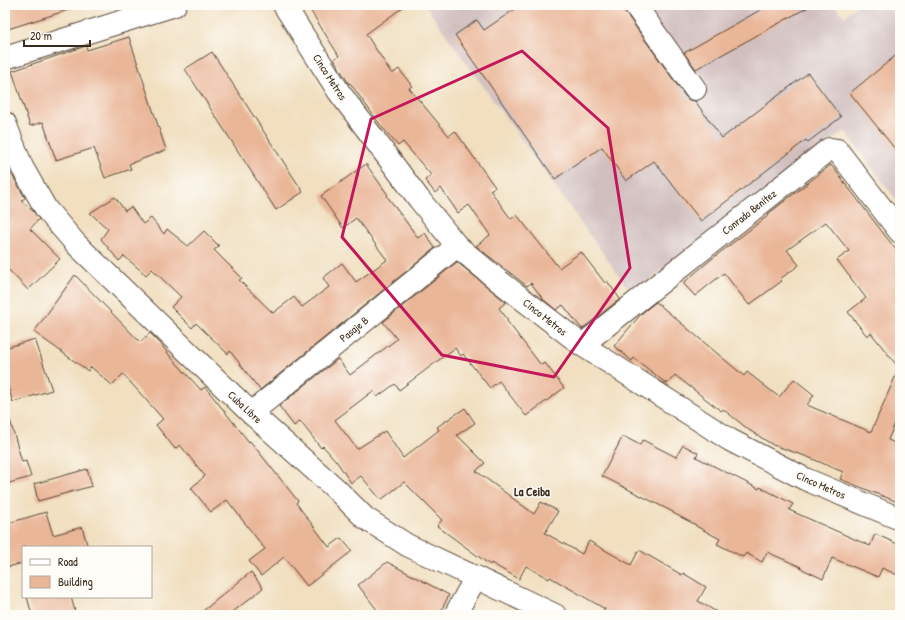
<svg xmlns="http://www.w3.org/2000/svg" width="905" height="620" font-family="'Patrick Hand',sans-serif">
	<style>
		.industrial { fill: #d1bfbf }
		.building { fill: #eab698 }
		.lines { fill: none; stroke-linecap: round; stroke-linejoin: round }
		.minor-casing { stroke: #564536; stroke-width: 24 }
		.minor { stroke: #fff; stroke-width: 22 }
		.marked { fill: none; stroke: #c2185b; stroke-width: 3; stroke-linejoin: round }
		.labels { text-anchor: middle; stroke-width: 3; stroke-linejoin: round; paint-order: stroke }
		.street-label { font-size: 11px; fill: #3b2a1e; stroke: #fdfcf7 }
		.neighbourhood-label { font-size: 12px; font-weight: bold; fill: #3b2a1e; stroke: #fdfcf7 }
	</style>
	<rect width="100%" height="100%" fill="#fdfcf7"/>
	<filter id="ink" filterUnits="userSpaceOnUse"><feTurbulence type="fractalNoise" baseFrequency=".025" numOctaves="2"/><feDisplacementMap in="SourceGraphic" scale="8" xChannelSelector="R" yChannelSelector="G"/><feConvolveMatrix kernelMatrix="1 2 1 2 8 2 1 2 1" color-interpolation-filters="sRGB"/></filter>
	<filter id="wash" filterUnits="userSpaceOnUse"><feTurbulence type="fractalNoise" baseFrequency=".012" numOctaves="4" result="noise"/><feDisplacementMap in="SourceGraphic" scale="16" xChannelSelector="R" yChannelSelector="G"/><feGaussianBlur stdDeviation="0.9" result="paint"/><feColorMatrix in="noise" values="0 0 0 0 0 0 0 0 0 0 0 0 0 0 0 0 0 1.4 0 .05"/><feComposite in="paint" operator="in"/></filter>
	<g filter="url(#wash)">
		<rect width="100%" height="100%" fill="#f1dfc0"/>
		<polygon class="industrial" points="425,5 834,5 844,17 857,5 900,5 900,205 845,131 818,150 632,294"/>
		<g id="blocks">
			<g class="building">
				<polygon points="5,5 70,5 71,9 5,30"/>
				<polygon points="307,5 406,5 366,34 392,74 399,69 412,86 409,88 449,136 455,131 495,187 490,190 511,219 517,215 559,268 581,252 605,283 607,281 620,299 582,329 563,305 556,310 543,299 531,283 527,286 476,246 490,235 469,205 458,213 441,188 435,193 425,180 431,175 403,142 398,146 382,127 350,83 349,84 334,59 339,56"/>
				<polygon points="521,5 623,5 625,12 685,96 689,100 695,101 722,138 808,73 841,117 808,142 806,140 701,221 654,161 626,181 602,147 555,179 455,35 477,20 484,30"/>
				<polygon points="769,5 812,5 696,69 684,53"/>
				<polygon points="129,37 166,150 129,164 131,169 105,178 94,148 56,160 43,122 30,126 12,71 86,46 87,50"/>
				<polygon points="212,52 303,192 276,210 185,69"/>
				<polygon points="900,52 900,155 850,93"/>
				<polygon points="366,164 388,195 387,196 418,238 425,233 435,248 260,390 230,351 228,354 196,323 192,328 171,307 181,297 152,269 146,275 124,256 119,261 101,239 108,229 90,213 115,197 125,211 131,207 143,224 151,218 164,234 167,229 188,246 204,231 219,246 214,250 242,278 239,280 273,313 294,297 302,307 329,287 323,278 342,263 356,282 387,260 356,218 343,228 321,196"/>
				<polygon points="831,165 900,255 900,411 888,440 900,445 900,503 840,479 843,472 808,457 773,445 749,430 723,409 721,411 675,375 667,384 634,358 632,361 614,346 642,313 656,302 744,376 747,372 779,397 794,379 814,395 807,405 871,432 899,368 871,333 867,336 848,312 866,298 837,260 849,251 826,222 787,250 799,265 780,279 782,281 749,305 724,273 695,296 683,283 713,258 769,215 768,214"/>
				<polygon points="5,167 14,178 25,198 21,201 33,211 39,219 30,229 60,259 28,290 5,266"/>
				<polygon points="457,262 506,302 499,308 508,320 507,321 541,365 545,363 564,388 526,416 499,381 490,388 463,354 461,356 455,348 399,390 395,384 377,397 373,391 335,420 357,449 385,431 403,458 439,430 437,427 465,408 475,423 457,435 485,463 476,471 534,514 541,502 558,511 545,533 582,554 589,541 631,565 639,550 682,575 683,573 706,587 698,601 722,615 602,615 605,609 550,577 549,579 526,566 519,579 491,563 490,565 437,526 442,520 404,482 381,500 361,476 351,483 337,462 323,446 321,448 300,421 294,426 279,406 338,359 350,375 397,339 383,322"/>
				<polygon points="75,275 140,342 150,333 161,344 170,356 201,390 205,387 249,442 250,441 298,501 296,503 329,547 341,538 352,551 307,586 284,557 261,576 249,561 265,549 227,500 211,512 191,488 205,476 180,445 175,449 156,425 163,419 123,374 112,385 91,367 88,371 34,332"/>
				<polygon points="35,339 52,390 13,402 5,378 5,348"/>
				<polygon points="10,420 22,462 26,461 31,477 5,484 5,421"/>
				<polygon points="623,436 640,445 643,440 676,457 683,445 698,453 696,457 759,489 760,487 793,504 789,510 870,546 875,534 900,545 900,576 882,568 878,577 832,558 823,579 800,568 801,567 767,552 762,562 746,553 743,557 717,544 720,539 696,526 696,525 673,513 673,512 602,476"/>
				<polygon points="87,469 92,486 38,501 34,484"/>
				<polygon points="46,512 53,535 82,527 87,544 77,547 23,547 23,563 8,567 5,556 5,524"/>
				<polygon points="387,562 449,595 439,615 381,615 358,585"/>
				<polygon points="251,572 263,588 229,615 198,615"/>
				<polygon points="27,597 71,597 76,615 32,615"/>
			</g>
		</g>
	</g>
	<g filter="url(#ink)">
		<use href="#blocks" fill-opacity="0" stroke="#564536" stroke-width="1"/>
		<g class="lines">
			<defs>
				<g id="minor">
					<polyline points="284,5 339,92 419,199 457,246 499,281 582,345 730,440 805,479 900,519"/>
					<polyline points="635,5 695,89"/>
					<polyline points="5,58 175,5"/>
					<polyline points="5,123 22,167 46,209 76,244 251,413 336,489 365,518 407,545 555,615"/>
					<polyline points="582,345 829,149 837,150 900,232"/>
					<polyline points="251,413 457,246"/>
					<polyline points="455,615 476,577"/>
				</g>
			</defs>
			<use href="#minor" class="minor-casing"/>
			<use href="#minor" class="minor"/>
		</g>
	</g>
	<path class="marked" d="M522 51 608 128 630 268 554 377 442 355 342 237 371 119Z"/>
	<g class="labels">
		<g class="street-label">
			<text transform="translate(330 77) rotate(57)" y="4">Cinco Metros</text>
			<text transform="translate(749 212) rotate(-38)" y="4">Conrado Benítez</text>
			<text transform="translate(545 317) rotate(38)" y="4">Cinco Metros</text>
			<text transform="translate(354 329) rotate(-39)" y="4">Pasaje B</text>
			<text transform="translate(245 407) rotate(43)" y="4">Cuba Libre</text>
			<text transform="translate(821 485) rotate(24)" y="4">Cinco Metros</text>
		</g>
		<g class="neighbourhood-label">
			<text x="532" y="496">La Ceiba</text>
		</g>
	</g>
	<rect width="905" height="620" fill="none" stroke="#fdfcf7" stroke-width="20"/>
	<rect x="22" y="546" width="130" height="52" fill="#fdfcf7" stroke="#afa8a0"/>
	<rect x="30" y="559" width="20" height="6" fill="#ffffff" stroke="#afa8a0"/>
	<text x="58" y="566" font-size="12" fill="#3b2a1e">Road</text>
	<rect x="30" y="576" width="20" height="12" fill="#eab698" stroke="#afa8a0"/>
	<text x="58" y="586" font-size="12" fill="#3b2a1e">Building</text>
	<path d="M24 40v6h66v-6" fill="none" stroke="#3b2a1e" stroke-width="2"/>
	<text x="30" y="40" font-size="12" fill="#3b2a1e" stroke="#fdfcf7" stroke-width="3" paint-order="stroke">20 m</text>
</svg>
